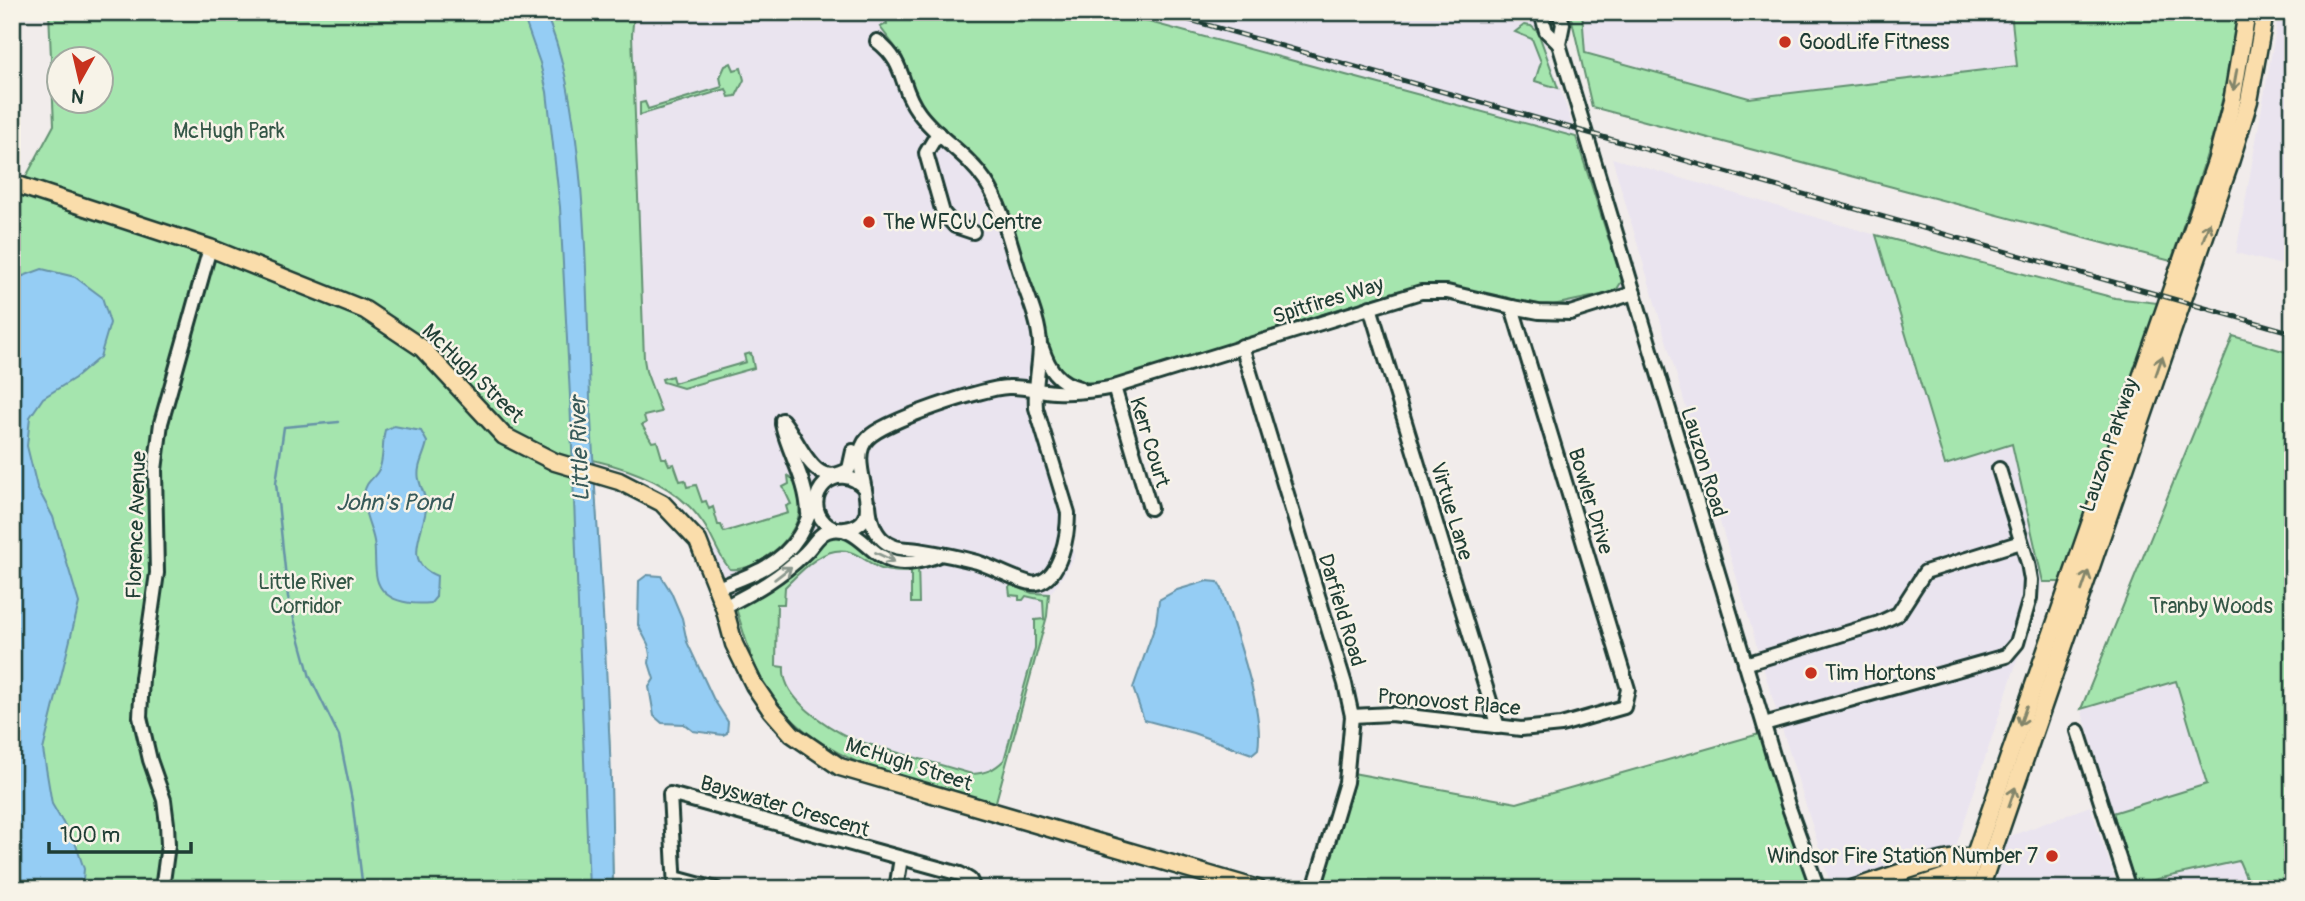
<svg xmlns="http://www.w3.org/2000/svg" width="2305" height="901" font-family="Pangolin,sans-serif">
	<style>
		.built { fill: #eae4ef }
		.green { fill: #a5e5ae; stroke: #629171; stroke-width: 2; fill-rule: evenodd }
		.water { fill: #95cdf4; stroke: #6693a7; stroke-width: 2 }
		.lines { fill: none; stroke-linecap: round; stroke-linejoin: round }
		.stream { stroke: #6693a7; stroke-width: 2.5 }
		.minor-casing { stroke: #1f3d34; stroke-width: 18 }
		.major-casing { stroke: #1f3d34; stroke-width: 21 }
		.minor { stroke: #f7f3e8; stroke-width: 12 }
		.major { stroke: #faddab; stroke-width: 16 }
		.rail-casing { stroke: #1f3d34; stroke-width: 5 }
		.rail { stroke: #f7f3e8; stroke-width: 2.5; stroke-dasharray: 8; stroke-linecap: butt }
		.oneway { stroke: #82856a }
		.oneway2 { stroke: #8b988e }
		.poi-dot { fill: #c8321e; stroke: #f7f3e8; stroke-width: 2.5 }
		.labels { text-anchor: middle; stroke-width: 5; stroke-linejoin: round; paint-order: stroke }
		.poi-label { font-size: 21px; fill: #1f3d34; stroke: #f7f3e8; text-anchor: start }
		.park-label { font-size: 21px; fill: #335646; stroke: #f7f3e8 }
		.street-label { font-size: 21px; fill: #1f3d34; stroke: #f7f3e8 }
		.water-label { font-size: 23px; font-style: italic; fill: #375a5a; stroke: #f7f3e8 }
	</style>
	<rect width="100%" height="100%" fill="#f1eceb"/>
	<filter id="ink" filterUnits="userSpaceOnUse"><feTurbulence type="fractalNoise" baseFrequency=".0143" numOctaves="2"/><feDisplacementMap in="SourceGraphic" scale="14" xChannelSelector="R" yChannelSelector="G"/><feConvolveMatrix kernelMatrix="1 2 1 2 8 2 1 2 1" color-interpolation-filters="sRGB"/></filter>
	<g filter="url(#ink)">
		<g class="built">
			<polygon points="545,12 1535,12 1576,137 1587,138 1634,293 1570,313 1421,292 1114,387 1035,390 1041,401 1073,513 1074,558 1058,584 1049,594 1047,616 995,805 838,754 811,737 790,718 769,692 755,666 734,602 724,607 708,562 717,545 701,520 683,500 660,483 593,460"/>
			<polygon points="1582,12 2011,12 2017,66 1749,98 1585,52"/>
			<polygon points="2279,12 2293,12 2293,268 2236,253"/>
			<polygon points="1612,158 1876,235 1944,464 2013,444 2043,582 1942,889 1832,889 1769,687"/>
			<polygon points="2176,681 2207,784 2113,813 2081,709"/>
			<polygon points="2090,806 2117,884 2135,884 2240,861 2251,889 1993,889 2008,837"/>
		</g>
		<g class="green">
			<path d="M49 12H634L632 35 644 359 646 371 661 412 644 416 646 423 642 425 652 442 657 441 662 458H666L669 465 674 464 680 481 685 480 687 487 696 485 702 502 706 501 709 509 713 507 718 525H721L724 532 788 513 786 506 791 504 783 487 789 484 788 476 796 481C799 492 801 503 799 514 794 540 757 572 730 569 718 556 713 537 703 523 678 486 635 470 593 460L609 729 613 889H12V183L21 186 54 125ZM60 60H102V102H60Z"/>
			<path d="M884 12H1112L1576 137 1622 281 1615 292 1548 306 1440 285 1397 291 1105 383C1080 383 1064 382 1049 358L1000 194 980 161 928 118 917 101 902 56 880 27 887 24Z"/>
			<path d="M1570 12H1582L1585 53 1749 98 2017 66 2011 12H2237C2230 98 2199 180 2171 261L1592 107Z"/>
			<polygon points="1524,25 1531,26 1538,32 1558,88 1535,81 1541,62 1532,39 1515,32"/>
			<polygon points="731,63 734,70 741,68 744,80 736,96 729,97 726,89 640,115 640,103 645,102 648,109 722,87 720,77 725,66"/>
			<polygon points="1876,235 2115,298 2158,303 2063,582 2043,582 2012,444 1945,465"/>
			<polygon points="2233,336 2293,354 2293,889 2251,889 2239,861 2135,884 2113,813 2207,784 2176,681 2081,709"/>
			<polygon points="751,353 754,368 683,388 663,382 662,379 672,376 674,383 746,362 744,355"/>
			<path d="M838 530 875 552 918 561 919 603H911V572C901 572 888 572 879 568 869 563 860 555 850 552 825 544 801 571 785 587L784 604H777L776 666 784 667C781 699 829 728 854 740L972 774C986 773 994 770 1004 760L1035 648V620L1044 619 1043 600 1026 596 1023 600H1019V596L1010 595 1009 587 1012 585 1032 593 1049 594 1047 616 995 805C914 781 820 767 769 692 751 665 744 632 734 602Z"/>
			<polygon points="1766,732 1817,886 1807,889 1319,889 1347,772 1517,803"/>
		</g>
		<g class="water">
			<path d="M522 12H545C563 54 570 95 576 140 587 227 587 311 590 398 595 509 605 620 609 730 612 783 612 836 613 889H589L570 396 560 207 547 92 540 63Z"/>
			<path d="M42 269 75 277 102 297 110 323 100 357 75 378 43 398 30 417 27 446 37 487 53 517 79 603 43 750 52 804 76 845 84 869 82 889H12V786C17 776 16 762 12 751V280Z"/>
			<path d="M394 426 421 431 427 442C425 454 416 467 419 479 421 490 428 499 426 510 422 535 403 563 437 576L436 597 431 603C410 605 383 602 377 579 374 567 376 553 374 541 371 525 362 511 364 494 366 479 376 479 380 467 384 456 382 441 385 430Z"/>
			<polygon points="647,575 661,576 671,592 682,618 687,642 713,698 728,722 727,733 723,735 693,731 684,724 662,723 654,716 649,687 654,679 649,663 650,655 648,644 638,625 639,581"/>
			<path d="M1207 581 1218 582 1222 589C1234 629 1265 710 1258 749L1252 754 1193 733 1144 720 1133 688 1156 623 1159 600 1177 590Z"/>
		</g>
		<g class="lines">
			<polyline class="stream" points="339,422 284,427 276,483 288,597 310,677 339,736 352,800 363,889"/>
			<defs>
				<g id="minor">
					<polyline points="1541,12 1546,31 1559,44"/>
					<polyline points="1559,12 1563,24 1559,44 1788,805 1818,889"/>
					<polyline points="938,133 926,153 943,213 955,226 973,232"/>
					<polyline points="1370,307 1498,727"/>
					<polyline points="1242,346 1345,684 1352,716 1346,782 1314,889"/>
					<path d="M1042 348C1049 369 1058 383 1080 388"/>
					<polyline points="1114,387 1150,508"/>
					<path d="M782 420C801 442 813 492 849 469L853 451"/>
					<path d="M782 424C789 455 807 480 808 513"/>
					<path d="M865 489C837 456 799 497 825 523 830 528 838 530 845 529 894 523 842 463 868 438 884 421 983 388 1008 387 1023 386 1040 391 1055 392 1075 393 1095 391 1114 387L1421 292H1447L1512 307 1539 312 1570 313 1634 293"/>
					<path d="M869 505C870 518 873 531 883 540 894 550 905 548 918 550 937 553 958 557 977 562 991 566 1027 586 1037 583 1061 578 1068 534 1068 513L1036 408C1034 386 1040 366 1040 344 1039 318 1025 291 1018 267 1009 240 1002 206 986 182 966 152 938 139 919 113 898 85 908 65 877 41"/>
					<path d="M717 588C749 576 780 566 799 536 806 525 809 512 816 501"/>
					<path d="M724 607C754 592 781 577 805 553 813 546 818 534 828 531 857 522 869 557 895 562 909 565 924 560 937 556"/>
					<polyline points="1745,664 1879,623 1898,614 1925,572 2021,542"/>
					<polyline points="1352,716 1391,714 1521,729 1561,725 1624,707 1628,689 1512,307"/>
					<polyline points="1764,724 2006,656 2017,643 2030,598 2031,580 2028,563 1999,469"/>
					<polyline points="2078,731 2129,889"/>
					<polyline points="675,878 716,889"/>
					<polyline points="162,889 168,845 167,824 164,800 150,760 140,717 142,678 157,573 155,470 161,423 210,248"/>
					<polyline points="675,889 670,794 960,874 970,880 974,889"/>
					<polyline points="896,889 901,858"/>
				</g>
				<g id="major">
					<polyline points="12,183 210,248 365,310 422,348 504,436 555,462 619,481 662,503 698,541 724,607 734,644 754,685 771,710 792,734 840,767 1258,889"/>
					<path d="M1852 889C1880 880 1956 850 1981 858"/>
					<polyline points="1909,889 1948,876 1974,856"/>
					<polyline points="1963,889 2216,162 2232,102 2247,12"/>
					<polyline points="1980,889 2229,166 2249,101 2265,12"/>
				</g>
			</defs>
			<use href="#minor" class="minor-casing"/>
			<use href="#major" class="major-casing"/>
			<use href="#minor" class="minor"/>
			<use href="#major" class="major"/>
			<defs>
				<polyline id="rail" points="1162,12 2293,333"/>
			</defs>
			<use href="#rail" class="rail-casing"/>
			<use href="#rail" class="rail"/>
		</g>
		<defs><path id="oneway-shaft" d="M-6 0H5M1.5-3L5.5 0L1.5 3" fill="none" stroke-width="1.6" stroke-linecap="round" stroke-linejoin="round" transform="scale(1.75)"/></defs>
		<g class="oneway">
			<use href="#oneway-shaft" transform="translate(2235 80) rotate(100)"/>
			<use href="#oneway-shaft" transform="translate(2206 232) rotate(-70)"/>
			<use href="#oneway-shaft" transform="translate(2159 366) rotate(-71)"/>
			<use href="#oneway-shaft" transform="translate(2085 581) rotate(-71)"/>
			<use href="#oneway-shaft" transform="translate(2023 716) rotate(109)"/>
			<use href="#oneway-shaft" transform="translate(2012 797) rotate(-71)"/>
		</g>
		<g class="oneway2">
			<use href="#oneway-shaft" transform="translate(885 557) rotate(25)"/>
			<use href="#oneway-shaft" transform="translate(783 573) rotate(-37)"/>
		</g>
	</g>
	<g class="poi-dot">
		<circle cx="1785" cy="42" r="7"/>
		<circle cx="869" cy="222" r="7"/>
		<circle cx="1811" cy="673" r="7"/>
		<circle cx="2052" cy="856" r="7"/>
	</g>
	<g class="labels">
		<g class="poi-label">
			<text x="1799" y="49">GoodLife Fitness</text>
			<text x="883" y="229">The WFCU Centre</text>
			<text x="1825" y="680">Tim Hortons</text>
			<text x="2038" y="863" text-anchor="end">Windsor Fire Station Number 7</text>
		</g>
		<g class="park-label">
			<text x="229" y="138">McHugh Park</text>
			<text x="306" y="589">Little River<tspan x="306" dy="24">Corridor</tspan></text>
			<text x="2211" y="613">Tranby Woods</text>
		</g>
		<g class="street-label">
			<text transform="translate(1328 300) rotate(-17)" y="7">Spitfires Way</text>
			<text transform="translate(473 373) rotate(44)" y="7">McHugh Street</text>
			<text transform="translate(1150 442) rotate(73)" y="7">Kerr Court</text>
			<text transform="translate(2109 445) rotate(-71)" y="7">Lauzon Parkway</text>
			<text transform="translate(1704 462) rotate(73)" y="7">Lauzon Road</text>
			<text transform="translate(1591 501) rotate(73)" y="7">Bowler Drive</text>
			<text transform="translate(1452 511) rotate(73)" y="7">Virtue Lane</text>
			<text transform="translate(136 525) rotate(-88)" y="7">Florence Avenue</text>
			<text transform="translate(1342 610) rotate(73)" y="7">Darfield Road</text>
			<text transform="translate(1449 702) rotate(5)" y="7">Pronovost Place</text>
			<text transform="translate(909 764) rotate(18)" y="7">McHugh Street</text>
			<text transform="translate(785 806) rotate(16)" y="7">Bayswater Crescent</text>
		</g>
		<g class="water-label">
			<text transform="translate(579 449) rotate(-92)" y="8">Little River</text>
			<text x="394" y="510">John's Pond</text>
		</g>
	</g>
	<rect width="2305" height="901" fill="none" stroke="#f7f3e8" stroke-width="42"/>
	<rect x="21" y="21" width="2263" height="859" fill="none" stroke="#1f3d34" stroke-width="2.5" filter="url(#ink)"/>
	<g transform="translate(80 80) rotate(188)"><circle r="33" fill="#f7f3e8" stroke="#a1aaa0" stroke-width="2"/>
	<path d="M0-5L12 26L0 18L-12 26Z" fill="#c8321e"/>
	<text y="-10" font-size="19" font-weight="bold" text-anchor="middle" fill="#1f3d34">N</text>
	</g>
	<path d="M49 842v10h142v-10" fill="none" stroke="#1f3d34" stroke-width="3.5"/>
	<text x="60" y="842" font-size="21" fill="#1f3d34" stroke="#f7f3e8" stroke-width="5" paint-order="stroke">100 m</text>
</svg>
